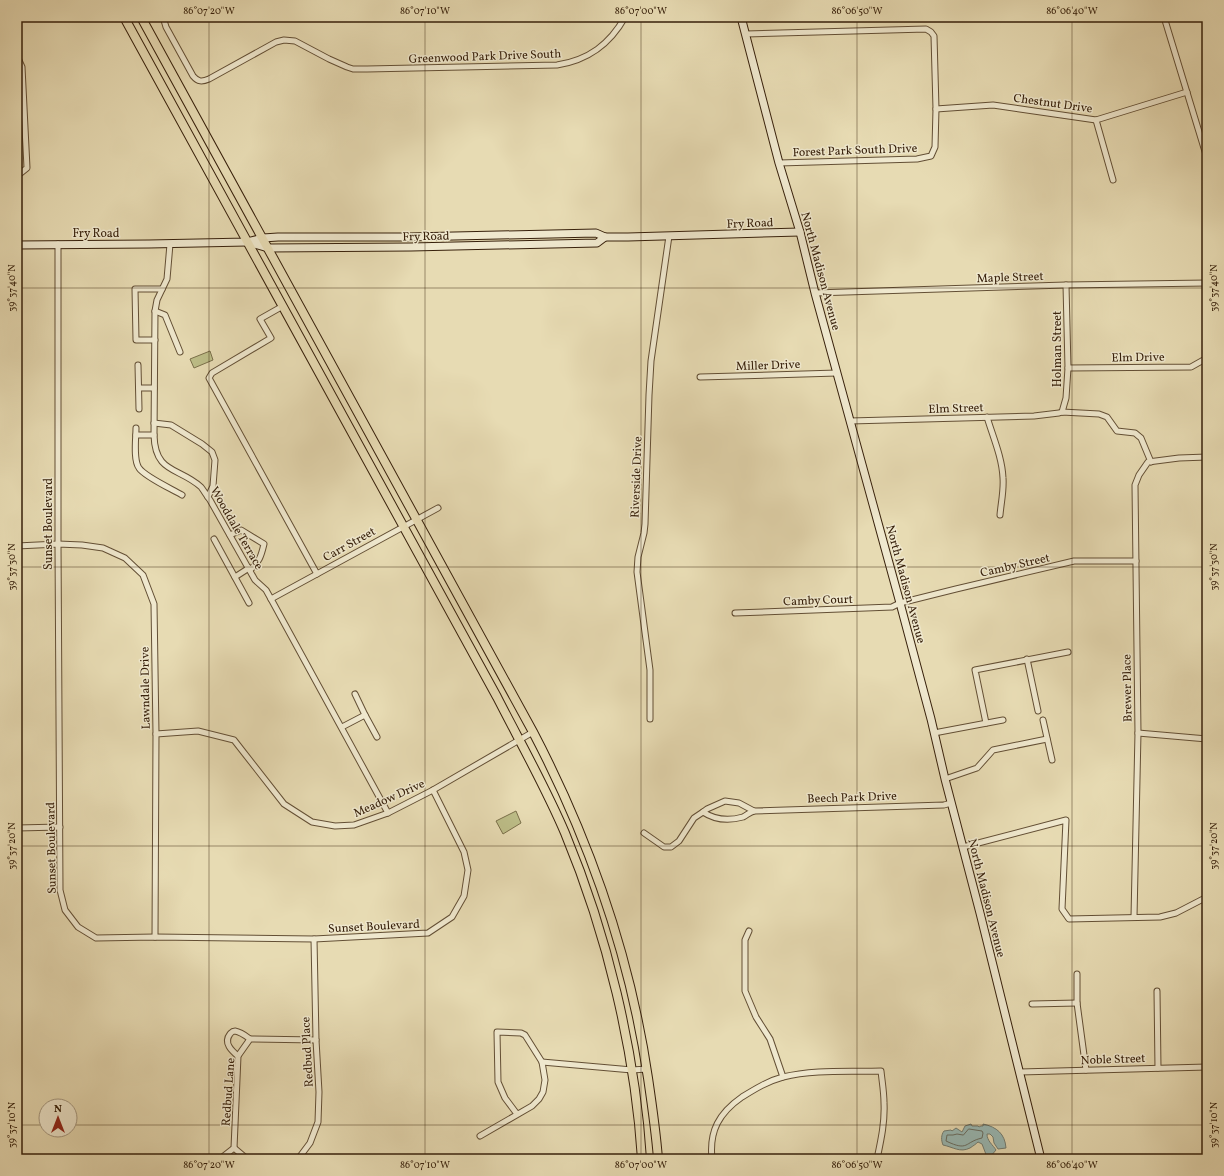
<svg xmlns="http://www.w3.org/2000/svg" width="1224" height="1176" font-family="Vollkorn,serif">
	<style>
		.green { fill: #bdbe88; stroke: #7a6f4a }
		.water { fill: #99b9b5; stroke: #727c71 }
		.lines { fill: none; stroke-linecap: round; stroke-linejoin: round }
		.shore { stroke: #686c60; stroke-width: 1 }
		.street-casing { stroke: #634f35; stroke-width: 7 }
		.secondary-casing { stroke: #37200b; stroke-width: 9 }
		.primary-casing { stroke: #37200b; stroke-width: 10 }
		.street { stroke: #efe8ce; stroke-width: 5 }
		.secondary { stroke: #efe8ce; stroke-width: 7 }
		.primary { stroke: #e7dbb3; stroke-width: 8 }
		.ticks { fill: none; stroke: #37200b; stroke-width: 1; stroke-opacity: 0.45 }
		.labels { text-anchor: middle; stroke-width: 3; stroke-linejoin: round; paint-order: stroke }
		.street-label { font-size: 12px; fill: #37200b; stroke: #efe8ce }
		.neatline { fill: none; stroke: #37200b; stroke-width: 1.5 }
		.ticks-label { font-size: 10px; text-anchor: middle; fill: #37200b }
	</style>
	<rect width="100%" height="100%" fill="#e7dbb3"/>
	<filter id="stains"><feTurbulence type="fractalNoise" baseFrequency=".005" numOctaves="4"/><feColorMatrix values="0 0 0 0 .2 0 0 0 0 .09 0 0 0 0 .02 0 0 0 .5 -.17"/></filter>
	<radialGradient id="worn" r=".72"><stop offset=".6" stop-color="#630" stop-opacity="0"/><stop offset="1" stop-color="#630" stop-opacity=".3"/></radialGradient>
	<g class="green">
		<polygon points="210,351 213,360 194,368 190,359"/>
		<polygon points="516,811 521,823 503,834 496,821"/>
	</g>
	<path class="water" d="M971 1124 972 1126H978L979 1127 981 1126H983V1124C997 1127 1005 1134 1006 1148L998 1149 994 1143 993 1137 990 1134H987C987 1141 993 1145 996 1150L990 1157H987L982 1144 978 1142C976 1144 973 1146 970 1148 960 1153 953 1147 943 1145 941 1140 941 1135 944 1131L951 1130 952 1131 956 1128 962 1132 965 1126Z"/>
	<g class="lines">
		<path class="shore" d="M969 1129 982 1131 983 1133 982 1138C964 1142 969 1152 946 1141L947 1135H953L957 1134 963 1135Z"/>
		<defs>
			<g id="street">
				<path d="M163 17 166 27 193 76C198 82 202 82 209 79L276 42 284 40 295 41 329 59 347 67 353 69H367L557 65C589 60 610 44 625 17"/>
				<polyline points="1164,17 1207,158"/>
				<polyline points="746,34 926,29 931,32 934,36 936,109 935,147 931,156 917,159 779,163"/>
				<polyline points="17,56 22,67 27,168 17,176"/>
				<polyline points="17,98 23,97"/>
				<polyline points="936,109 993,105 1096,120 1187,92"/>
				<polyline points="1096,120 1113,180"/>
				<polyline points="58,244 58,544 60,890 65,910 78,927 96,938 155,937 314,939 428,933 452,917 464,896 468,870 464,852 433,790"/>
				<path d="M170 244 167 279 157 300 155 311 154 435C155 474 179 467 201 487 204 491 207 496 210 500L255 580 266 590 271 599 388 813"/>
				<polyline points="815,293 1066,285 1207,283"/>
				<polyline points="283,306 260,319 271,338 212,373 209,378 317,574"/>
				<polyline points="155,311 165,315 180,352"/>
				<polyline points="155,340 136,340 135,289 162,289"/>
				<polyline points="138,365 139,409"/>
				<polyline points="1068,368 1191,367 1207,358"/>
				<polyline points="700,377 837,373"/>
				<polyline points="139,388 154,388"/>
				<polyline points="1062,412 1066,398 1068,368 1066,285"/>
				<path d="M987 417C993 437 1002 457 1003 478 1004 490 1001 503 1000 515"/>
				<polyline points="850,421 1034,416 1059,413 1062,412 1099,414 1107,417 1117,431 1135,433 1141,438 1151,462"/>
				<polyline points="154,423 171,425 202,444 212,452 215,460 213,486 208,497"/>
				<path d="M136 428C136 438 133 460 139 468 145 477 172 489 182 495"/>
				<polyline points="136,435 154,435"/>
				<path d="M230 535 241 530 264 544C261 557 259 562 250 570"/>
				<polyline points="214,539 249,603"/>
				<polyline points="17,546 58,544 82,545 103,548 125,558 143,575 154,604 156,734 155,937"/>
				<polyline points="235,577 249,568"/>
				<polyline points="271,599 438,508"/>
				<polyline points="735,613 892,607 900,603 956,589 1074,561 1136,561"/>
				<polyline points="1027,659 1038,711"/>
				<polyline points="355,694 365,715"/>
				<polyline points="650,719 650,670 637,572 638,557 644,533 645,524 649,395 651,361 669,236"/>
				<polyline points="1043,720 1052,760"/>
				<polyline points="986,723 975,670 1068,652"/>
				<polyline points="342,727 365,715 377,737"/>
				<polyline points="934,733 1003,720"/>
				<polyline points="1138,733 1207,739"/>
				<polyline points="156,734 198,731 234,740 284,804 312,822 335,826 354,825 388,813 433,790 533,732"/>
				<polyline points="945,779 977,768 993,750 1047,739"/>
				<path d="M725 801 739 803 754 811C750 812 747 815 743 817 729 821 715 820 703 812L707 809Z"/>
				<polyline points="754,811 944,805 951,803"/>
				<polyline points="17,828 60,827"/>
				<polyline points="644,833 664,847 671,847 679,841 694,818 703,812"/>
				<polyline points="963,847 1066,820 1062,909 1069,919 1160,917 1176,913 1207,897"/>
				<polyline points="1134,917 1138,733 1135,485 1139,475 1148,462 1179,458 1207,457"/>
				<polyline points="749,931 745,940 745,991 756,1017 770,1039 783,1077"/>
				<polyline points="1077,974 1077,1003 1086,1070"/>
				<polyline points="1157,991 1158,1068"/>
				<polyline points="1032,1004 1077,1003"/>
				<path d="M238 1056C232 1051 223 1043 230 1034 232 1032 232 1031 235 1031 241 1032 246 1036 250 1039"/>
				<polyline points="542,1062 632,1070 647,1069"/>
				<polyline points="1020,1072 1207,1067"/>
				<polyline points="480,1136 532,1106 539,1099 543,1092 545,1080 542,1062 525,1035 521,1033 497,1032 498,1082 505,1098 517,1114"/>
				<polyline points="234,1148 247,1159"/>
				<polyline points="220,1159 234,1148 238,1056 250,1039 316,1040"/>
				<polyline points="298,1159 310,1143 318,1122 319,1092 316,1040 314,939"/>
				<path d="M712 1159C709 1131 719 1113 742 1097 755 1089 768 1081 783 1077 814 1069 850 1072 881 1071 882 1081 884 1092 884 1103 885 1122 881 1140 877 1159"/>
			</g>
			<g id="secondary">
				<polyline points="741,17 779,163 800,232 815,293 900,603 931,719 945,779 980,913 1041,1159"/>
				<polyline points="248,242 268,248 411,247 597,243 605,237"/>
				<polyline points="17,245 149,244 247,242 263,238 278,237 409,237 596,233 605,237 628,237 800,232"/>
			</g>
			<g id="primary">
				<path d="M124 17 497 697C520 742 545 786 565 833 607 934 635 1050 642 1159"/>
				<path d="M141 17 533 732C590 841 630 956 648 1078 652 1105 656 1132 658 1159"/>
			</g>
		</defs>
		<use href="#street" class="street-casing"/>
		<use href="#secondary" class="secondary-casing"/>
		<use href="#primary" class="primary-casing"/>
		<use href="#street" class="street"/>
		<use href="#secondary" class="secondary"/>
		<use href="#primary" class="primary"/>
	</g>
	<path class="ticks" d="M209 17V1159M425 17V1159M641 17V1159M857 17V1159M1072 17V1159M17 288H1207M17 567H1207M17 846H1207M17 1125H46M70 1125H1207"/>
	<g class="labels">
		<g class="street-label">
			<text transform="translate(485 56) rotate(-2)" y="4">Greenwood Park Drive South</text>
			<text transform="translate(1053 103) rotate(8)" y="4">Chestnut Drive</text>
			<text transform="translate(855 150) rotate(-2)" y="4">Forest Park South Drive</text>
			<text transform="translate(750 223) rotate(-2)" y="4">Fry Road</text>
			<text x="96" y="237">Fry Road</text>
			<text transform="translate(426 236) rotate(-1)" y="4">Fry Road</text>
			<text transform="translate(821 271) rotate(75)" y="4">North Madison Avenue</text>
			<text transform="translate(1010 277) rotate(-2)" y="4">Maple Street</text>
			<text transform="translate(1057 349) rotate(-90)" y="4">Holman Street</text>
			<text transform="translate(1138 357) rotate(-1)" y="4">Elm Drive</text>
			<text transform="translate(768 365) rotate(-2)" y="4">Miller Drive</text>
			<text transform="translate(956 408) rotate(-2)" y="4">Elm Street</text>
			<text transform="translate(636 477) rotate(-88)" y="4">Riverside Drive</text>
			<text transform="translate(48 524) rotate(-90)" y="4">Sunset Boulevard</text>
			<text transform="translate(237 528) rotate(60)" y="4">Wooddale Terrace</text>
			<text transform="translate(349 544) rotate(-29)" y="4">Carr Street</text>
			<text transform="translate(1015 565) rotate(-13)" y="4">Camby Street</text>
			<text transform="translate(906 584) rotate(75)" y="4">North Madison Avenue</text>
			<text transform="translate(818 600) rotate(-2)" y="4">Camby Court</text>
			<text transform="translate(145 688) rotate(-91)" y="4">Lawndale Drive</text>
			<text transform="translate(1127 688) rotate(-91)" y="4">Brewer Place</text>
			<text transform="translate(852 797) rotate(-2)" y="4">Beech Park Drive</text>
			<text transform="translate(389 798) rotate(-24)" y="4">Meadow Drive</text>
			<text transform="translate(51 848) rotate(-91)" y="4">Sunset Boulevard</text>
			<text transform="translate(987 898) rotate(76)" y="4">North Madison Avenue</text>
			<text transform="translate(374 926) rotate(-3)" y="4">Sunset Boulevard</text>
			<text transform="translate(307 1052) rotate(-93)" y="4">Redbud Place</text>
			<text transform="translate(1113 1059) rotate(-2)" y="4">Noble Street</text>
			<text transform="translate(228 1092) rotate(-86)" y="4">Redbud Lane</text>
		</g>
	</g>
	<rect width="1224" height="1176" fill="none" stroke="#e7dbb3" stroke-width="44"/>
	<g transform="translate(58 1118)"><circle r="19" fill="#efe8ce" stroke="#a59880"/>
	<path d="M0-3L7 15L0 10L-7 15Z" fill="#8f2418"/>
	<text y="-6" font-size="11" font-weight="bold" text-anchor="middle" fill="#37200b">N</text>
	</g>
	<rect x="22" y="22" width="1180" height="1132" class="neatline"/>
	<g class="ticks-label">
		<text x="209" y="14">86°07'20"W</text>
		<text x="425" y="14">86°07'10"W</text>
		<text x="641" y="14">86°07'00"W</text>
		<text x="857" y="14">86°06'50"W</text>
		<text x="1072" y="14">86°06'40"W</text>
		<text transform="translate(11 288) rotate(-90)" y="4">39°37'40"N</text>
		<text transform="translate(1213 288) rotate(-90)" y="4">39°37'40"N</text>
		<text transform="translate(11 567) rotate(-90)" y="4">39°37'30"N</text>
		<text transform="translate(1213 567) rotate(-90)" y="4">39°37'30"N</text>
		<text transform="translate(11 846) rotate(-90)" y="4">39°37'20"N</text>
		<text transform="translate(1213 846) rotate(-90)" y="4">39°37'20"N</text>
		<text transform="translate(11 1125) rotate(-90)" y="4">39°37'10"N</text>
		<text transform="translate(1213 1125) rotate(-90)" y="4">39°37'10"N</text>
		<text x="209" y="1168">86°07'20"W</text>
		<text x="425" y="1168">86°07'10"W</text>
		<text x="641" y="1168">86°07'00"W</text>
		<text x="857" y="1168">86°06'50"W</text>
		<text x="1072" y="1168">86°06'40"W</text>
	</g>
	<rect width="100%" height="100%" filter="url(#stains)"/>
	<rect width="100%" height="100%" fill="url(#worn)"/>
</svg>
